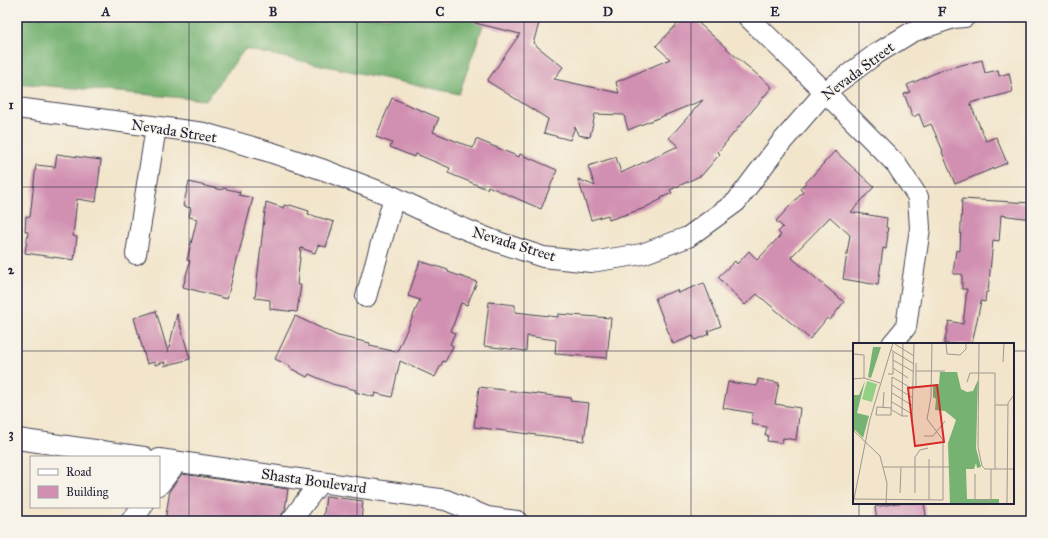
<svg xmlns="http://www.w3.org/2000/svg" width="1048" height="538" font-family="'IM FELL Great Primer',serif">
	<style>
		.forest { fill: #76b272; stroke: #4c6a56 }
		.building { fill: #d18fb1 }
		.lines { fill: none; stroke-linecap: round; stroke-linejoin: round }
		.minor-casing { stroke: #413f51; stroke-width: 22 }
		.minor { stroke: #fff; stroke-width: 20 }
		.grid { fill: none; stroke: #22223b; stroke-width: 1; stroke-opacity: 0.55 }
		.labels { text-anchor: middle; stroke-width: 3; stroke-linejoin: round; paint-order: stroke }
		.street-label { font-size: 15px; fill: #22223b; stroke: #f7f3e8 }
		.inset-road { fill: none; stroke: #9f9791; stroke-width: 1 }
		.view { fill: #d62828; fill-opacity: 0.15; stroke: #d62828; stroke-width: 2 }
		.inset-edge { fill: none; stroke: #22223b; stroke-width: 2 }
		.neatline { fill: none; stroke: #22223b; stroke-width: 1.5 }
		.grid-label { font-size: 13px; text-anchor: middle; font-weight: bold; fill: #22223b }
	</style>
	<rect width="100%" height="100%" fill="#f7f3e8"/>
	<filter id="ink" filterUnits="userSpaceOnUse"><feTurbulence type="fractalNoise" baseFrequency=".025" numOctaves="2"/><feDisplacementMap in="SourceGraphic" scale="8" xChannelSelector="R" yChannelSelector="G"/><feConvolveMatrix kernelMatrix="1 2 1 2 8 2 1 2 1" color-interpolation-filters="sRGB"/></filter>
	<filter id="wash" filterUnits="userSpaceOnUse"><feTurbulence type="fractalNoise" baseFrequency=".012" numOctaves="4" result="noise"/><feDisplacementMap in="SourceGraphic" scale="16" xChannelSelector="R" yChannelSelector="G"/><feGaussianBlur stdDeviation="0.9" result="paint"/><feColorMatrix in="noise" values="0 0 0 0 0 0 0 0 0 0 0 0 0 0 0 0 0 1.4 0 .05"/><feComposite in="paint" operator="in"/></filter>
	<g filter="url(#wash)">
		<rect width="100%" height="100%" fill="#f2e5cb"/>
		<polygon class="forest" points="17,17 484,17 483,25 459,94 245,49 206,100 17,83"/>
		<g id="blocks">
			<g class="building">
				<polygon points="476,17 541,17 533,43 563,67 554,79 619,93 616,82 670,59 656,46 684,17 692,17 734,55 772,87 718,152 720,154 702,175 670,190 672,193 661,198 662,199 642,209 609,220 608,215 591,220 578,179 595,186 588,166 616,157 621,173 678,146 669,138 703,100 628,130 624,115 595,114 590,137 578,135 575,127 570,140 544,133 548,119 487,81 520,34 475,23"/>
				<polygon points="982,60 985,73 998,70 999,76 1009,73 1013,92 970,103 986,141 996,137 1007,163 955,184 942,152 943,151 931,124 924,127 919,114 913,117 904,94 910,92 907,85 945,69"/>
				<polygon points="392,98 439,118 433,132 473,148 476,139 519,157 520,154 557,170 541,209 488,186 487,189 448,173 450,168 416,154 414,157 390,147 392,143 376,137"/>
				<polygon points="835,151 874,187 851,212 887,218 886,227 888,228 887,233 888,233 886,249 883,248 878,285 843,279 850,235 830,217 791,257 844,302 830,320 827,318 810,339 757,294 745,305 718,277 735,261 737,264 749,251 757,260 781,235 778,232 783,227 776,221 803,192 800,189"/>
				<polygon points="57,154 101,160 96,202 77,199 73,236 77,237 74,260 25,253 28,232 25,231 26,216 30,217 36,165 55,167"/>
				<polygon points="189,182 222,190 223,188 240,192 239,195 253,198 227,299 183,287 190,261 187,260 197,219 189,217 191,208 183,206"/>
				<polygon points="962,199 1031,203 1031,219 1001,215 999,241 993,240 988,292 986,292 985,302 981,301 972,344 944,344 949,321 963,324 967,289 962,289 962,274 953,274 956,250 960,251"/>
				<polygon points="266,202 284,208 284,205 289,206 290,205 309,211 308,214 334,222 326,247 318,245 315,253 301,248 297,285 301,285 297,312 270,309 270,300 255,298"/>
				<polygon points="420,261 448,270 448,272 477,282 467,305 461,303 451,331 455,333 450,344 453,346 445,362 443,361 435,377 400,361 392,397 375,393 374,397 355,392 356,390 332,384 309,374 307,377 290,368 290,366 275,359 295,316 338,336 370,343 370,346 397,352 420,300 408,296"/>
				<polygon points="704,283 721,326 708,331 709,334 695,340 693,336 673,344 655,298 677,290 678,293"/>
				<polygon points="489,302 515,305 515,312 558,317 558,314 611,318 607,358 555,354 556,340 527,336 526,351 484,346"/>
				<polygon points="156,311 168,352 177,314 190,359 164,366 165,362 155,365 155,362 147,364 134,318"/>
				<polygon points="758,379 779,383 775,404 800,408 796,440 783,438 782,443 767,441 768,435 765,435 767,427 751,424 753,413 723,408 728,382 757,386"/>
				<polygon points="479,387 571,398 570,401 589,403 584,441 474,427"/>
				<polygon points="182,474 288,489 285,510 282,514 280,521 165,521 170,490"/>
				<polygon points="326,496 363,501 361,521 323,521"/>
				<polygon points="896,503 924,503 927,521 877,521 875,507"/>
			</g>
		</g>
	</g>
	<g filter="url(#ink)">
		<use href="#blocks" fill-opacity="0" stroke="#413f51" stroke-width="1"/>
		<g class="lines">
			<defs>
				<g id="minor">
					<polyline points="748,17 825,92 896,164 918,197 920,228 906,327 892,344"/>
					<polyline points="17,108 204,133 270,152 324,170 394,197 447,222 495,241 543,257 591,262 642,254 688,237 736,202 780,144 825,92 876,54 912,32 953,18 965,17"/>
					<polyline points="136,254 156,127"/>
					<polyline points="366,297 394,197"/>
					<polyline points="17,439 144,457"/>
					<polyline points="159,459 446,500 487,517 517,521"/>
					<polyline points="159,485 177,462"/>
					<polyline points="131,521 142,507"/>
					<polyline points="291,521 320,482"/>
				</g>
			</defs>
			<use href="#minor" class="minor-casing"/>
			<use href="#minor" class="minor"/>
		</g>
	</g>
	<path class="grid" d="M189 17V521M357 17V521M524 17V521M691 17V521M859 17V344M17 187H1031M17 351H854M1013 351H1031M859 503V521"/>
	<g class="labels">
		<g class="street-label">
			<text transform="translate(858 71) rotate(-37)" y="5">Nevada Street</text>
			<text transform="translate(174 131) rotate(9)" y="5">Nevada Street</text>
			<text transform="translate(514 244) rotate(17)" y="5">Nevada Street</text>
			<text transform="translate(314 481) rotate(8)" y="5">Shasta Boulevard</text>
		</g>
	</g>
	<g transform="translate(853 343)">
		<rect width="161" height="161" fill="#f2e5cb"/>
		<path d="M14 38 24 41 19 59 9 56Z" fill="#93cf84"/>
		<path d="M20 4H28L18 35 15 34ZM87 29H104L108 46 114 49 120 48 125 37 123 105 128 124 124 125 123 120 121 126H113L114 156H146V161H97L95 100 103 77 92 68 82 67 83 56 80 54V42L86 41ZM12 38 4 70 16 73 10 95 2 87 0 89V52H6Z" fill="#76b272"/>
		<path class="inset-road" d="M93 0 94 11 107 12 113 6V0M126 0 125 104 129 123 132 126H161M42 1 61 13M38 7 61 21M0 11 11 12V35M40 17 61 29M150 19 151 0M40 25 55 35M63 28H92M35 31H40V9M0 36 11 35 27 40M114 39 117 30H142V126M39 42 60 55M63 44V20M39 50 60 63M39 59 59 71M142 62H155M24 64 23 72H38L39 34 60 46M24 64 39 65M30 65 31 49M39 67 49 73H55M49 73 50 0M59 76 61 0M1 88 27 113 34 140 33 161M71 93H80L92 78M30 124H96M122 131V157H138V126M47 150 48 124M62 150V114L67 107 75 105M1 156 90 157V97L74 76 78 54 79 0M76 157V116M0 161 17 76 40 0M154 161 155 60 161 52"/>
		<path class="view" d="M84 42 91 99 62 103 55 45Z"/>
		<rect width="161" height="161" class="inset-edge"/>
	</g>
	<rect width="1048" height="538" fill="none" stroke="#f7f3e8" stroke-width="44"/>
	<rect x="30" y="456" width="130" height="52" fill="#f7f3e8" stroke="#a29fa3"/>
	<rect x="38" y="469" width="20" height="6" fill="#ffffff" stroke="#a29fa3"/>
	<text x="66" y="476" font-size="12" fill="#22223b">Road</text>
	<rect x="38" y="486" width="20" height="12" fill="#d18fb1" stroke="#a29fa3"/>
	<text x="66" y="496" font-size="12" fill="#22223b">Building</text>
	<rect x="22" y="22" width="1004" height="494" class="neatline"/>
	<g class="grid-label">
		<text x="106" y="16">A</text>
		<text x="273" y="16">B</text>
		<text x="440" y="16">C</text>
		<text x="608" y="16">D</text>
		<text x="775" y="16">E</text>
		<text x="942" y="16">F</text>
		<text x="11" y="109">1</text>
		<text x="11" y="274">2</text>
		<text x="11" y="438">3</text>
	</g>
</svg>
